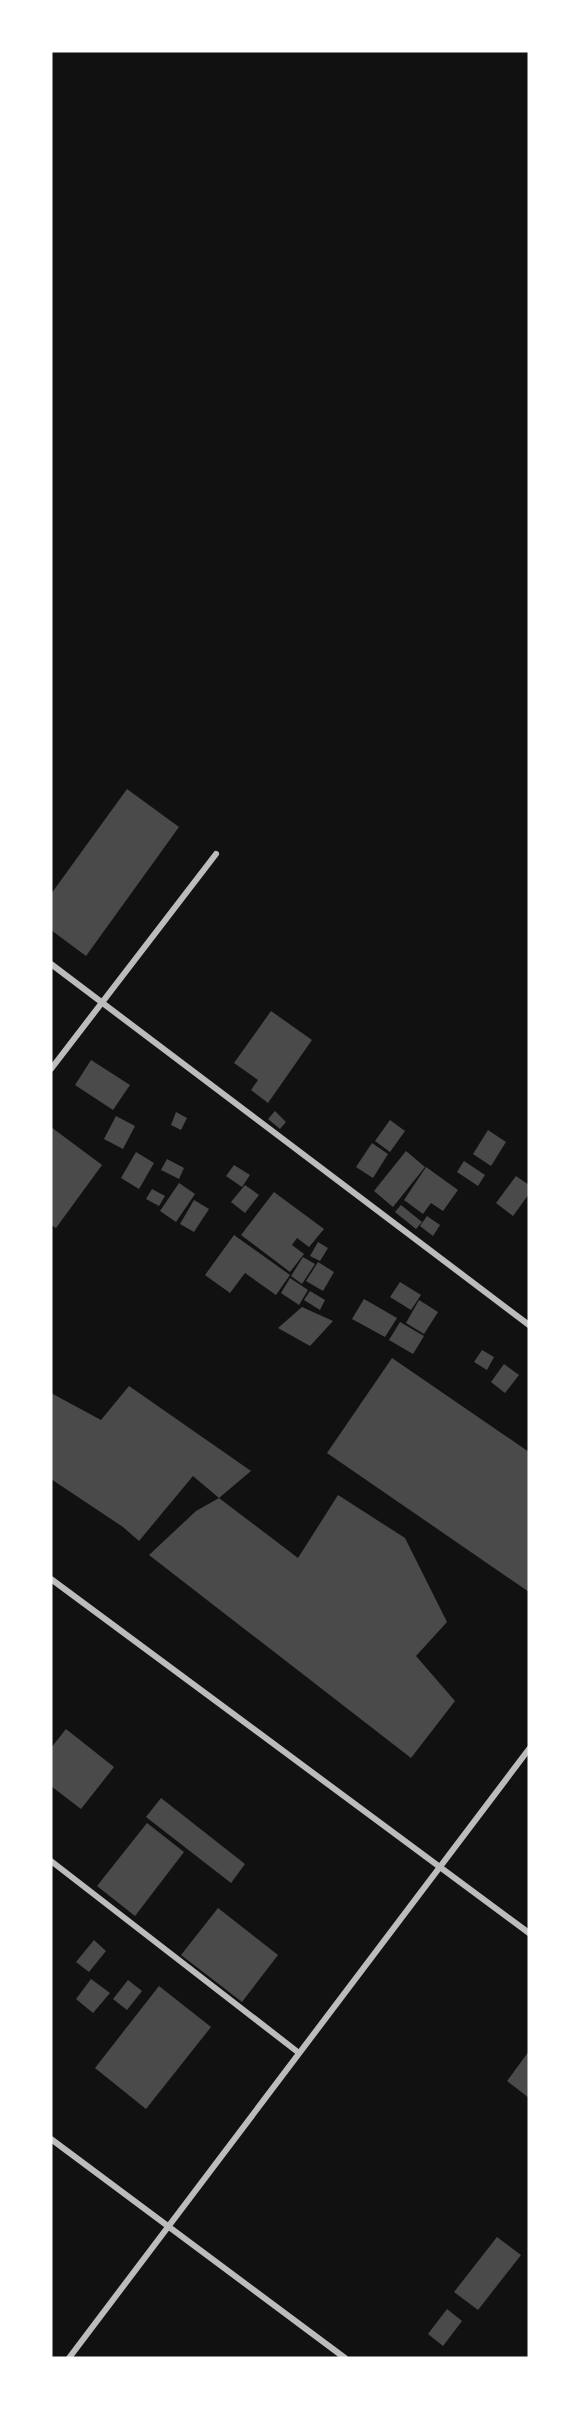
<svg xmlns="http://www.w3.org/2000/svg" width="580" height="2409" font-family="Raleway,sans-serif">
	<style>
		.building { fill: #4a4a4a }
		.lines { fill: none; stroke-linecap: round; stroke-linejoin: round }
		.minor { stroke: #bcbcbc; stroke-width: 6 }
	</style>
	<rect width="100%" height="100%" fill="#111"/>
	<g class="building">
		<polygon points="127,789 179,827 86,956 51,930 51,894"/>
		<polygon points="271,1011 312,1040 268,1103 251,1090 258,1080 234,1063"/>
		<polygon points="91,1060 130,1085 113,1110 75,1085"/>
		<polygon points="275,1111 286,1122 280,1129 268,1119"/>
		<polygon points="176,1112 187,1118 181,1130 171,1125"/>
		<polygon points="116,1116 135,1126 123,1149 104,1139"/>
		<polygon points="390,1120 405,1131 390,1152 375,1141"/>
		<polygon points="51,1127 102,1165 56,1228 51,1225"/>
		<polygon points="488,1130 506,1142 491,1166 473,1154"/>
		<polygon points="372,1143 388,1154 373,1178 356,1167"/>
		<polygon points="406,1151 425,1167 393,1207 374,1191"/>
		<polygon points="136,1152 154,1163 139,1189 121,1178"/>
		<polygon points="167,1159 184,1168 179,1179 161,1170"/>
		<polygon points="464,1161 485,1175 478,1186 457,1172"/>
		<polygon points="234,1165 250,1175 242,1187 226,1176"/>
		<polygon points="426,1167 458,1190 443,1211 431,1203 423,1214 404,1200"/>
		<polygon points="516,1176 529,1185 529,1194 513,1216 496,1203"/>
		<polygon points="179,1183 195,1194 176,1222 160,1211"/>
		<polygon points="245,1185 259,1195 245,1213 231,1202"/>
		<polygon points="152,1189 165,1196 159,1206 146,1199"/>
		<polygon points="274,1192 324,1229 309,1247 297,1238 292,1245 304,1254 290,1272 241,1235"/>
		<polygon points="194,1200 209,1209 194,1232 180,1224"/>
		<polygon points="401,1205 422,1222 416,1229 395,1212"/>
		<polygon points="427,1216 440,1225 433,1236 420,1226"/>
		<polygon points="234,1235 290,1275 276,1295 245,1273 230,1293 205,1275"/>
		<polygon points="318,1242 328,1248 320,1261 310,1256"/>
		<polygon points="303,1257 315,1264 302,1284 291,1276"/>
		<polygon points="318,1262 334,1272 323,1291 306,1281"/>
		<polygon points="290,1278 308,1290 299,1305 281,1293"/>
		<polygon points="400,1282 421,1295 411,1310 390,1297"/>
		<polygon points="310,1291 325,1300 320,1310 304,1300"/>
		<polygon points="364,1299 397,1318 385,1337 352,1319"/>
		<polygon points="419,1300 438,1312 424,1334 406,1323"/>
		<polygon points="302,1307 333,1321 310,1346 278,1328"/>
		<polygon points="400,1322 424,1336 413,1354 389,1340"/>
		<polygon points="482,1350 494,1357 487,1370 474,1362"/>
		<polygon points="392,1358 529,1452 529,1592 327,1453"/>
		<polygon points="504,1364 519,1375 505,1393 491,1382"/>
		<polygon points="129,1386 251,1471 219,1498 193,1476 139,1541 123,1527 51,1479 51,1393 101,1420"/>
		<polygon points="338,1495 405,1538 447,1622 416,1656 455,1701 411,1758 149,1555 196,1511 219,1498 298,1558"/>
		<polygon points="66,1729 114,1767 81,1809 51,1786 51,1748"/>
		<polygon points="161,1798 245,1864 231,1883 146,1817"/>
		<polygon points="147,1823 184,1852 135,1916 97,1886"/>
		<polygon points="218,1908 278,1955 242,2002 181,1955"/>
		<polygon points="94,1940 106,1951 89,1972 76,1962"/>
		<polygon points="91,1979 110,1993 93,2013 76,1999"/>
		<polygon points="128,1980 142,1991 127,2010 113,1999"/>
		<polygon points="159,1986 211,2027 146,2109 95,2068"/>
		<polygon points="529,2051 529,2098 507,2081"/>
		<polygon points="497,2237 521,2255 478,2310 454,2292"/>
		<polygon points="447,2309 462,2321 443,2346 428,2334"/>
	</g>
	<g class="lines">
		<g class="minor">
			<polyline points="51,964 529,1325"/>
			<polyline points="51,1069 216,854"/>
			<polyline points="51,1579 529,1933"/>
			<polyline points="51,1861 299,2053"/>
			<polyline points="51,2139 345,2358"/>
			<polyline points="69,2358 529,1749"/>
		</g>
	</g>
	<rect width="580" height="2409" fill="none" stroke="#ffffff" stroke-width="105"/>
</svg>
